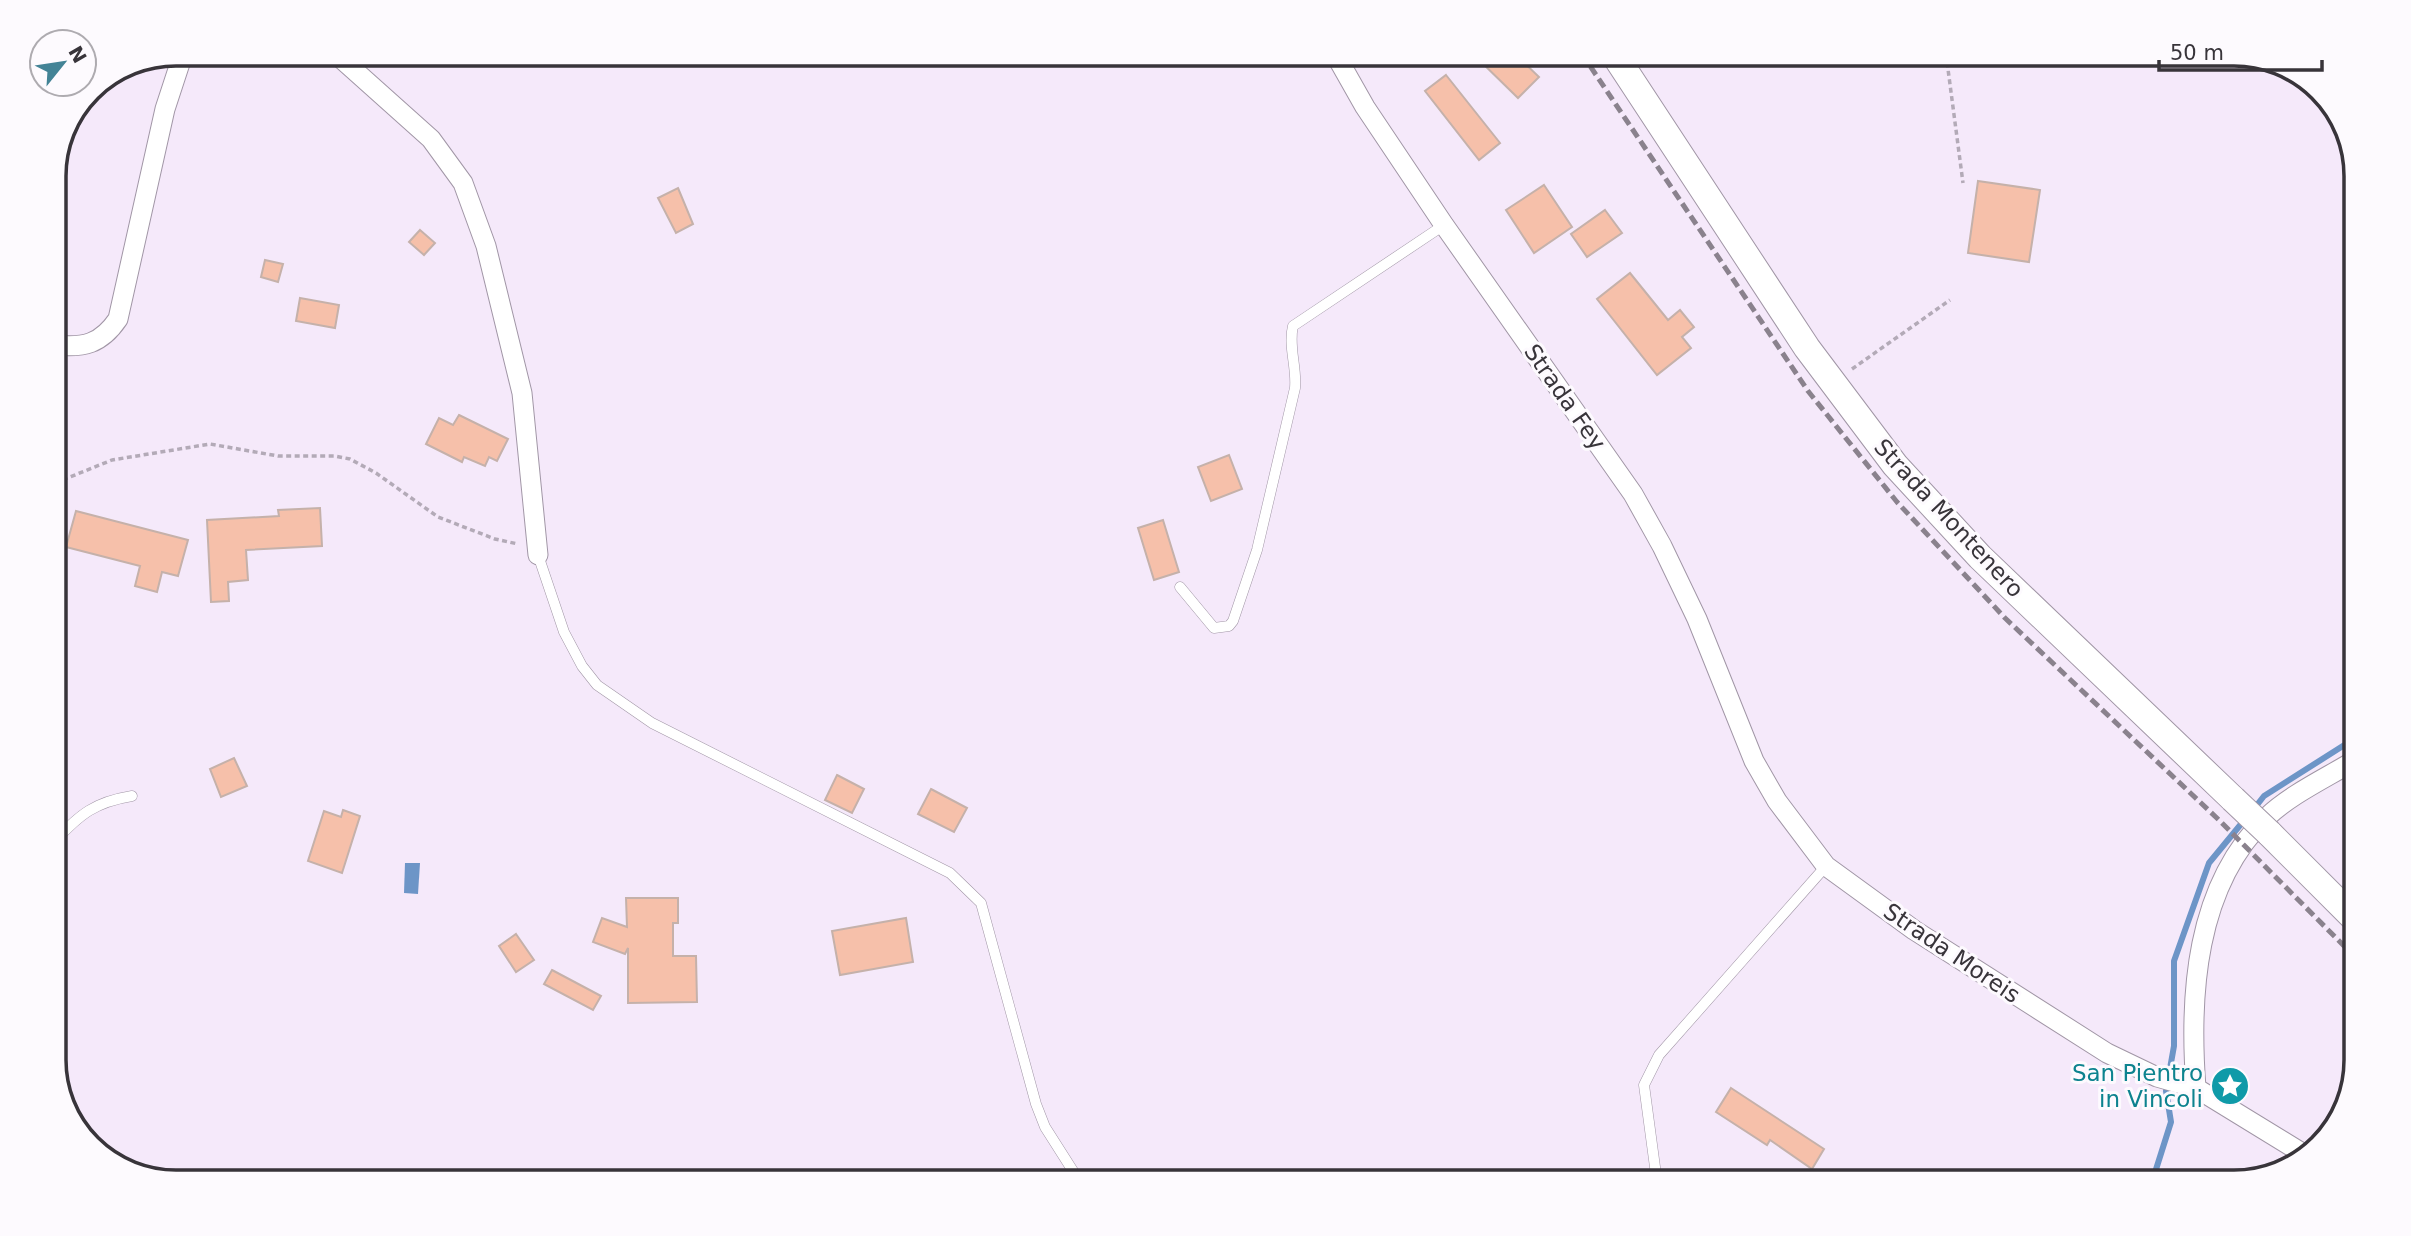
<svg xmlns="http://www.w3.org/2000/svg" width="2411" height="1236" font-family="'DejaVu Sans',sans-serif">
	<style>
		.water { fill: #6d95c7 }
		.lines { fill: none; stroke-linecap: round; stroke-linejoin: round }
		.stream { stroke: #6d95c7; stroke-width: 6 }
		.building { fill: #f6c0aa; stroke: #c5b1aa; stroke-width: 2 }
		.lane-casing { stroke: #a196a6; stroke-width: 11 }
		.street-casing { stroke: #a196a6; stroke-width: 21 }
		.secondary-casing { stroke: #a196a6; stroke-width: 28 }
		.path { stroke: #b3aab7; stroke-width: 3.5; stroke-dasharray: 5 3.5; stroke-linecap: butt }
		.lane { stroke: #fff; stroke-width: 10 }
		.street { stroke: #fff; stroke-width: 19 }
		.secondary { stroke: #fff; stroke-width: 26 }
		.rail { stroke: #8a828d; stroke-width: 5; stroke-dasharray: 10 5; stroke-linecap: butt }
		.secondary-bridge-casing { stroke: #a196a6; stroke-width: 28; stroke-linecap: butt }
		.secondary-bridge { stroke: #fff; stroke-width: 26 }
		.labels { text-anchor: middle; stroke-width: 6; stroke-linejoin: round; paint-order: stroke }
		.street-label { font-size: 23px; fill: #38343a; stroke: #fdfafe }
		.culture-label { font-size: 23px; fill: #0d838f; stroke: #fdfafe; text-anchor: end }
		.rim { fill: none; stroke: #38343a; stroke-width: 3.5 }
	</style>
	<rect width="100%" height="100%" fill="#f5e9fa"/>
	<polygon class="water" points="405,863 420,863 418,894 404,893"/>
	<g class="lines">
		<g class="stream">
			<polyline points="2253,810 2264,796 2357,737"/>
			<polyline points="2152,1182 2171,1122 2166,1091 2174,1046 2174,961 2209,863 2246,818"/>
		</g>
	</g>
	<g class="building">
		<polygon points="1473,54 1515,54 1539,77 1518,98"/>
		<polygon points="1446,75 1500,143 1479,160 1425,91"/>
		<polygon points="1978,181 2040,190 2029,262 1968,253"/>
		<polygon points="1544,185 1572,227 1534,253 1506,210"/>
		<polygon points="678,188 693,224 676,233 658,198"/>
		<polygon points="1605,210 1622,233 1587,257 1571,234"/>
		<polygon points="420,230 435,243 424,255 409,242"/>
		<polygon points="265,260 283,264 278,282 261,277"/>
		<polygon points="1630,273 1668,320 1680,310 1694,327 1682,337 1691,348 1657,375 1597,299"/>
		<polygon points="300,298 339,305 335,328 296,321"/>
		<polygon points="459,415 508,439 497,461 489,457 485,466 464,457 462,462 426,444 439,418 453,425"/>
		<polygon points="1229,455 1242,489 1211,501 1198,467"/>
		<polygon points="320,508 322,546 246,550 248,580 228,582 229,601 211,602 207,520 279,516 278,510"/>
		<polygon points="76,511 188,540 178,576 162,572 157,592 135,586 140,566 66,547"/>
		<polygon points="1163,520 1179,572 1154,580 1138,528"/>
		<polygon points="234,758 247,786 221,797 210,769"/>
		<polygon points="837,775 864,789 852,813 825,800"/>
		<polygon points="931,789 967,808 954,832 918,814"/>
		<polygon points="343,810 360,816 342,873 308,861 324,811 341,817"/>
		<polygon points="626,898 678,898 678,923 673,923 673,956 696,956 697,1002 628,1003 628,948 625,954 593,942 602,918 627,927"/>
		<polygon points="906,918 913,962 840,975 832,931"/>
		<polygon points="516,934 534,960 516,972 499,946"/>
		<polygon points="552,970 601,996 593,1010 544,984"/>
		<polygon points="1731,1088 1824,1149 1812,1169 1770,1140 1767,1145 1716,1112"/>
	</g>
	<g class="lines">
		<defs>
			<g id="lane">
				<polyline points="538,555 564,632 582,666 597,685 652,723 950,873 981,903 1036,1104 1045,1127 1080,1182"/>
				<path d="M1180 587 1214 628 1229 626 1233 621 1257 550 1295 388C1297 367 1288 346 1293 326L1444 225"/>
				<path d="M55 841C80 814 95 802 132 796"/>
				<polyline points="1657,1182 1644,1085 1659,1055 1826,866"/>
			</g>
			<g id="street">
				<polyline points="336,54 431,139 463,183 486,246 522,393 538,555"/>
				<polyline points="1335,54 1365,107 1444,225 1633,494 1662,546 1697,619 1754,761 1777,801 1826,866 1914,930 2107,1053 2157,1077 2196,1088 2307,1156"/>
				<path d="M55 345C84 348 101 344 118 319L165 109 183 54"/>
				<path d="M2196 1088C2189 996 2195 886 2267 817 2291 794 2328 777 2357 759"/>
			</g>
			<g id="secondary">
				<polyline points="1614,54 1807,348 1895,465 1980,557 2233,799"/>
				<polyline points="2269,833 2357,921"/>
			</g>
		</defs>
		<use href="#lane" class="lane-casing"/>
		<use href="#street" class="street-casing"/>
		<use href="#secondary" class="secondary-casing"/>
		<g class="path">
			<polyline points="1946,54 1963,183"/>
			<polyline points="1852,369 1950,300"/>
			<polyline points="55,483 112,460 210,444 278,456 335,456 350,459 376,473 438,517 495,539 518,544"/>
			<polyline points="55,563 65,565"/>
		</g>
		<use href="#lane" class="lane"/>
		<use href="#street" class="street"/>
		<use href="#secondary" class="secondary"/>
		<polyline class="rail" points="1582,54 1808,391 1897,502 2005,618 2219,820 2357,959"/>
		<defs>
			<polyline id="secondary-bridge" points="2233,799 2269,833"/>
		</defs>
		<use href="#secondary-bridge" class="secondary-bridge-casing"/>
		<use href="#secondary-bridge" class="secondary-bridge"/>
	</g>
	<defs>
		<symbol id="sight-disc" viewBox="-11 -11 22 22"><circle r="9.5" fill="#0f9aa8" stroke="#fdfafe"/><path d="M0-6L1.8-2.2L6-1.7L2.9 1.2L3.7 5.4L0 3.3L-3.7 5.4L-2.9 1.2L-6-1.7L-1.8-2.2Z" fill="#fff"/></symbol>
	</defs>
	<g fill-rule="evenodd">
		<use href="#sight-disc" x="2208" y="1064" width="44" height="44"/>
	</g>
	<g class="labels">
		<g class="street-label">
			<text transform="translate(1565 397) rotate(55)" y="8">Strada Fey</text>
			<text transform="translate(1949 518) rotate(47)" y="8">Strada Montenero</text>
			<text transform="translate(1952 953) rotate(34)" y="8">Strada Moreis</text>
		</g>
		<g class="culture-label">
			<text x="2203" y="1081">San Pientro<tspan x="2203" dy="26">in Vincoli</tspan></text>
		</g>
	</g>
	<path d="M0 0H2411V1236H0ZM176 66H2234A110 110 0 0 1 2344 176V1060A110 110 0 0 1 2234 1170H176A110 110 0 0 1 66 1060V176A110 110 0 0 1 176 66Z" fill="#fdfafe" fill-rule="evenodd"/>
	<path class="rim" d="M176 66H2234A110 110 0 0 1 2344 176V1060A110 110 0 0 1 2234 1170H176A110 110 0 0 1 66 1060V176A110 110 0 0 1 176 66Z"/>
	<g transform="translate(63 63) rotate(60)"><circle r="33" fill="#fdfafe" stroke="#aeabb0" stroke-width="2"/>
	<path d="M0-5L12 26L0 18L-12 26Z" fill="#438396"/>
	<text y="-10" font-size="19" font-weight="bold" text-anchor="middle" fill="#38343a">N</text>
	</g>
	<path d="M2159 60v10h163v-10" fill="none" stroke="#38343a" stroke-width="3.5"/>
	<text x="2170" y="60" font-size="21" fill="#38343a" stroke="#fdfafe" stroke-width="5" paint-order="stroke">50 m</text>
</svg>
